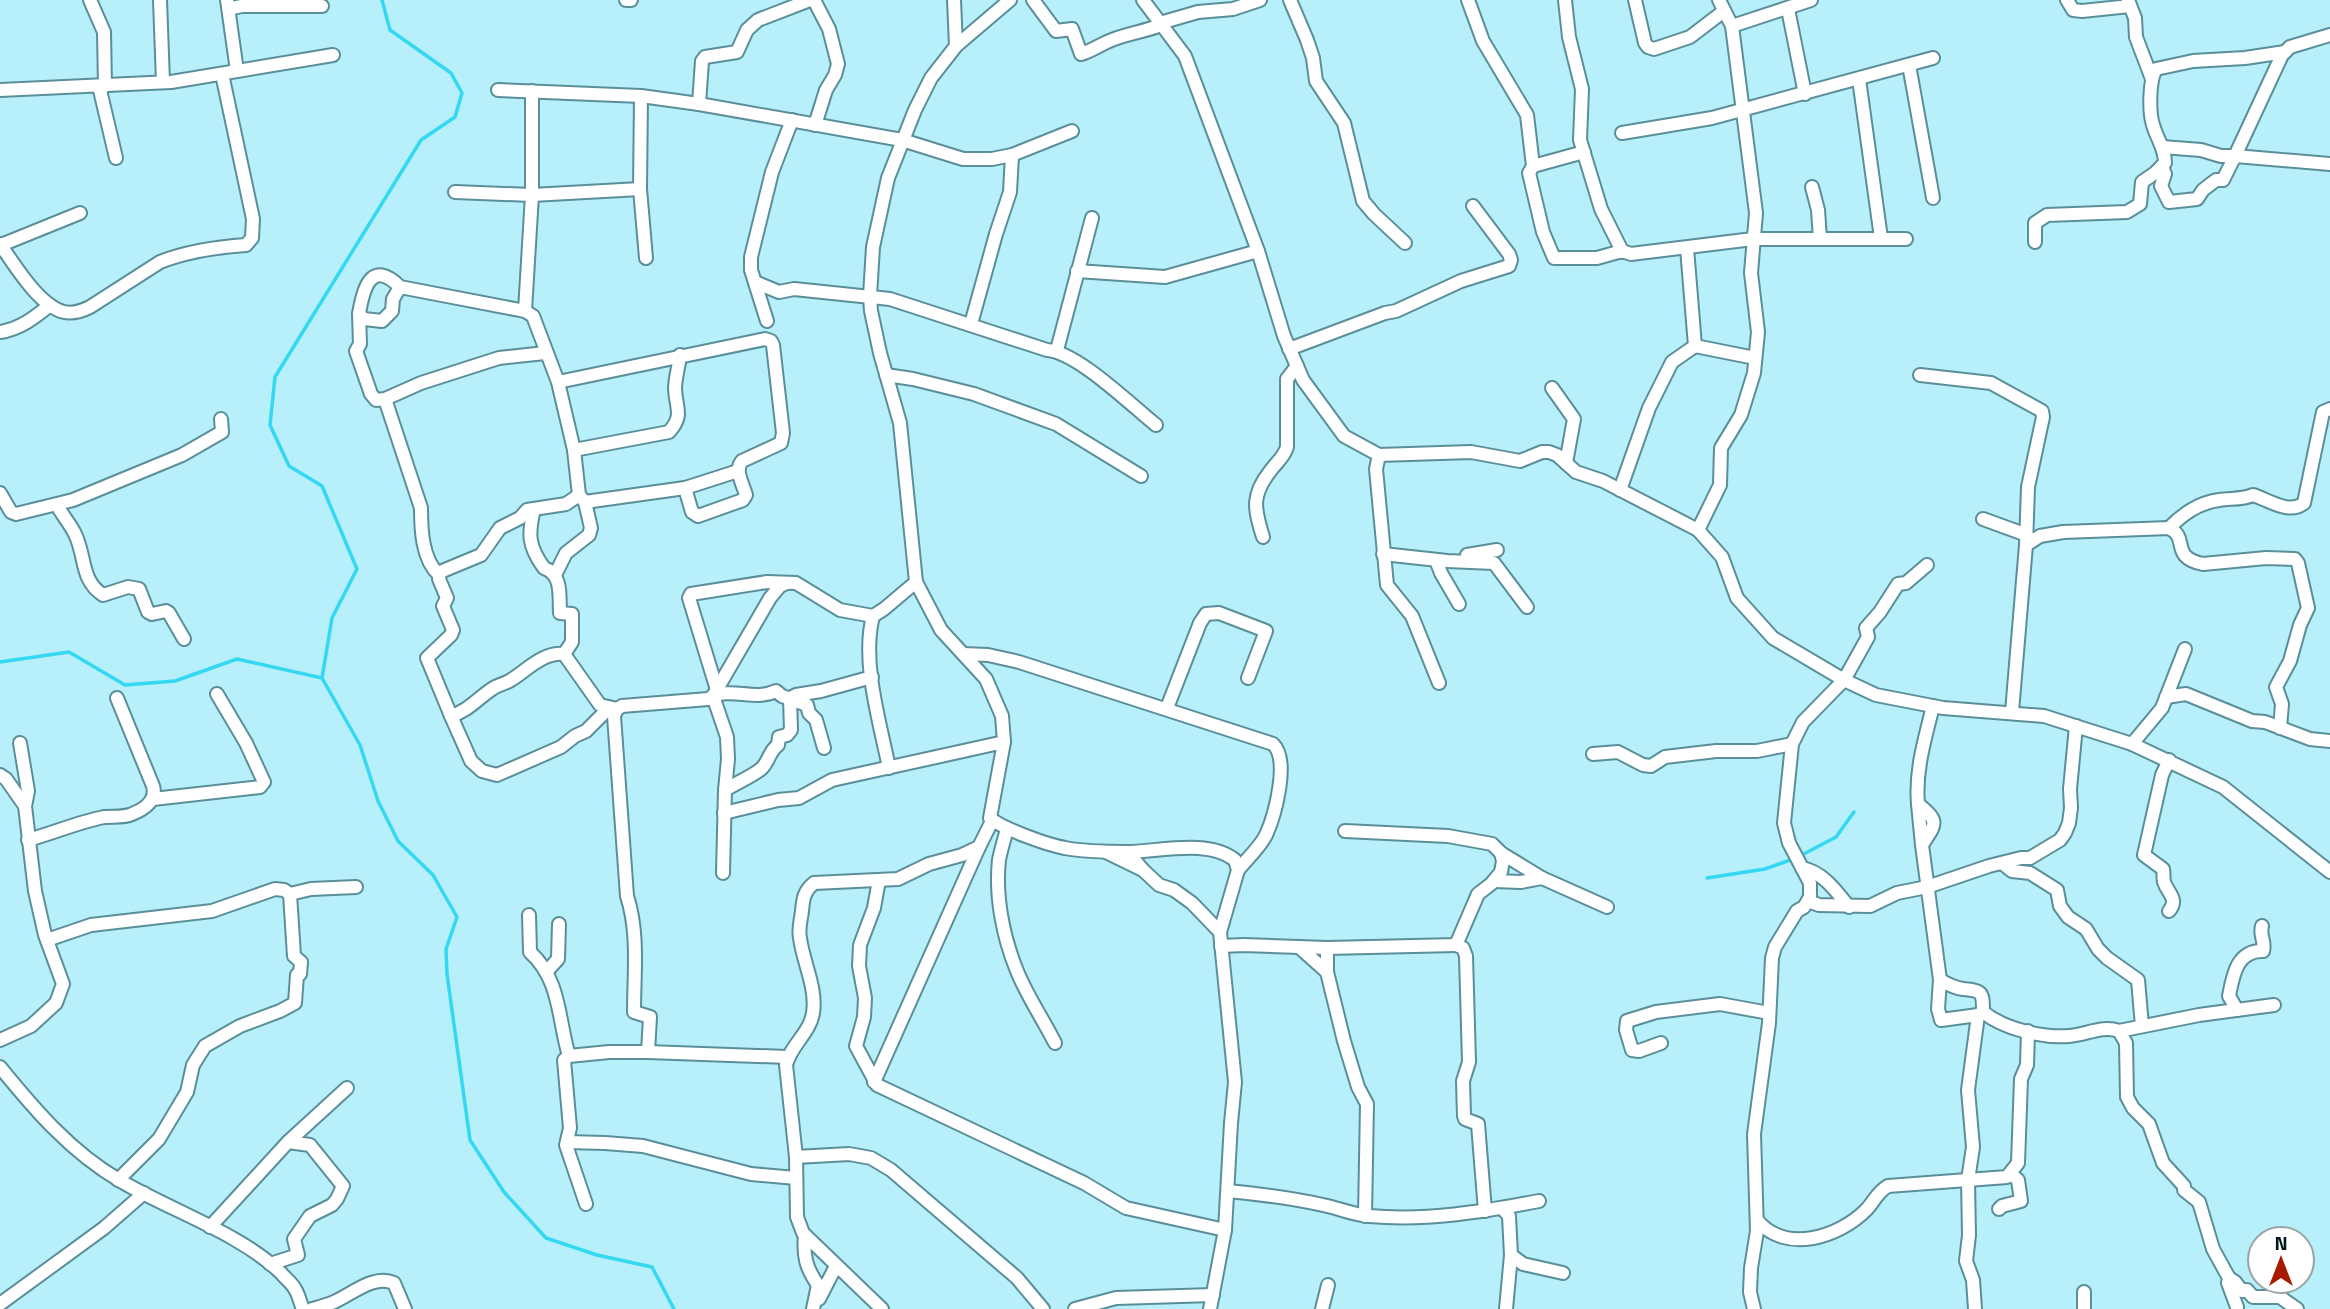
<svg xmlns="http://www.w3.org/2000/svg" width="2330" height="1309" font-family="'Titillium Web',sans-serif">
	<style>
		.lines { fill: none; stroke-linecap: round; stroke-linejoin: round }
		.stream { stroke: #35d8f3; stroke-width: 3.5 }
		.minor-casing { stroke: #5a8f9a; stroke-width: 16 }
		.minor { stroke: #fff; stroke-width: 12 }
	</style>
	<rect width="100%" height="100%" fill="#b7effb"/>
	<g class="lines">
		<g class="stream">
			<polyline points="382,0 390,30 451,73 462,93 455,117 421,140 275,377 270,425 289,466 322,486 357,569 332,618 322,678 360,745 378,801 398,841 433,875 457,917 446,949 447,974 470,1140 504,1192 546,1238 597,1255 652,1267 674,1309"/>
			<polyline points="0,662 69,652 125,685 175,681 237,659 322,678"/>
			<polyline points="1800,856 1836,837 1854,812"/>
			<polyline points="1707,878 1765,869 1793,859"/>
		</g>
		<defs>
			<g id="minor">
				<polyline points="90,0 104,32 105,86"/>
				<polyline points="160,0 163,82"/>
				<polyline points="227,0 237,71"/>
				<polyline points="626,0 631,0"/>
				<polyline points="814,0 829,29 838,64 835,75 826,90 815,125"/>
				<polyline points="954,0 956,46"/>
				<path d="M1010 0 956 46 931 78 915 110 888 178 873 247 870 296 871 311 880 353 900 423 916 582 941 630 986 679 1002 716 1004 742 990 818C1003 829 1048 845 1065 848 1085 852 1110 852 1130 852 1161 851 1210 839 1235 860L1238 870 1220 932 1235 1082 1231 1123 1225 1230 1210 1309"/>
				<path d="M1033 0 1056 31 1072 29 1081 54C1091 51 1098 46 1107 42 1123 34 1144 32 1161 25"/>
				<polyline points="1143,0 1185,56 1258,251 1284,336 1303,380 1344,436 1379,455 1471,452 1520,461 1542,452 1549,452 1557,455 1576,472 1603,481 1698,530 1722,557 1737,598 1773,638 1844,680 1876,695 1943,708 2044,716 2132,744 2223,787 2330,872"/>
				<polyline points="1290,0 1307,40 1313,58 1316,81 1344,123 1363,201 1374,214 1405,243"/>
				<polyline points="1468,0 1483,41 1527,115 1533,166 1529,173 1543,232 1554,258 1597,258 1622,251 1631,254 1753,239 1906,239"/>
				<polyline points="1565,0 1569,37 1582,89 1580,140 1601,209 1622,251"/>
				<polyline points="1635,0 1645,43 1648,47 1654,49 1690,37 1724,11"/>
				<polyline points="2067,0 2073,10 2082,11 2130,6"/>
				<polyline points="2128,0 2135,18 2136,37 2152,79"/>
				<polyline points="1788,9 1805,94"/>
				<polyline points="229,13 232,8 242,6 322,6"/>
				<polyline points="1160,23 1198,12 1233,9 1260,0"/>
				<polyline points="1732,26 1811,0"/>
				<polyline points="1909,65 1933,198"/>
				<polyline points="1859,79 1881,238"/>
				<polyline points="99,86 116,158"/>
				<polyline points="0,90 171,82 333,55"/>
				<polyline points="498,90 641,96 699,104 902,140 963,159 992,159 1012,155 1072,131"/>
				<polyline points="641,96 640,189 646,258"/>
				<polyline points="699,104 702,61 705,57 737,52 747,30 758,20 810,0"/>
				<polyline points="1622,133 1712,118 1933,58"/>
				<polyline points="2162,147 2201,150 2221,156 2235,156 2282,55 2290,47 2330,35"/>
				<polyline points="1533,166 1584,152"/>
				<polyline points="2162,166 2165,174 2161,186 2169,202 2197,199 2203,190 2216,180 2223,180 2235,156 2330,164"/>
				<polyline points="1812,187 1818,210 1820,239"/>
				<polyline points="455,192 532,195 640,189"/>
				<path d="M2035 242V223L2047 215 2127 212 2140 204 2142 182 2155 173 2165 163C2165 148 2157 139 2153 125 2149 112 2149 80 2156 69L2193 61 2245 58 2285 52"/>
				<path d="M0 244C14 264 39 306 64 312 73 314 82 311 90 307L160 262C188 251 217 247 246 245L252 238 253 219 222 74"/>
				<polyline points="1,245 80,213"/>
				<polyline points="1077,271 1165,277 1258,251"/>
				<path d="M755 282 779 292 794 289 890 299 1047 350C1077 352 1131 405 1156 425"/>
				<path d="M400 287 393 299 392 311 382 321 364 319 359 314C363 289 371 258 400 287L525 311 533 316 558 382 574 450 579 495 585 502 591 528 589 535 566 553 555 575"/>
				<polyline points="525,311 532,195 532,91"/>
				<polyline points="359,314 360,344 356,351 371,394 376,400 385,399 421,383 499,358 545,353"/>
				<polyline points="767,321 751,270 751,257 772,172 792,120"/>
				<polyline points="971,324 996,234 1010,192 1012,155"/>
				<path d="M0 332C20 329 34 318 50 305"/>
				<polyline points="1695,346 1755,358"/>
				<polyline points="1289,349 1385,313 1396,311 1461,281 1509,266 1511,260 1509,254 1473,206"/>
				<polyline points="1057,350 1092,218"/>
				<polyline points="886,375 913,379 974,394 1056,424 1141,476"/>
				<polyline points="1920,375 1991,383 2042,411 2043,417 2028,487 2026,545 2012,712"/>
				<path d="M558 382 765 339 771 341 773 345 783 433 781 443 742 461C734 470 743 484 746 495L743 500 698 516 692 512 685 488"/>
				<polyline points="1552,388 1574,419 1566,463"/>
				<path d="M385 399 421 508C421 530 422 559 439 575"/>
				<path d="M574 450 669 432C684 415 676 409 675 389 675 378 679 366 680 355"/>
				<polyline points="1379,455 1376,469 1387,585 1412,616 1439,683"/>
				<polyline points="1620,490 1649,408 1672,362 1695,346 1687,248"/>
				<polyline points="0,493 11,512 16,514 73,500 182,455 222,432 221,419"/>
				<polyline points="585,502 685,488 738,471"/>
				<path d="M57 505C62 515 71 525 75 534 86 556 80 580 103 595L128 587 139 589 148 612 152 614 166 611 169 613 184 639"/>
				<path d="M534 509C528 534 528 546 544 568 563 574 559 597 560 613L572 614V642L564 654C543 652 527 670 511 680 505 684 497 685 492 689 477 699 468 711 451 716L471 761 482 771 497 775 561 747 575 736 586 731 608 709"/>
				<polyline points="1983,519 2027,535"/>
				<path d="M2169 528C2183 514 2198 503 2219 500 2231 498 2241 500 2253 495 2269 500 2289 515 2304 503L2323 412 2330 409"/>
				<polyline points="1698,530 1720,485 1721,448 1741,415 1754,373 1758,332 1751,273 1756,213 1732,26 1719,0"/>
				<path d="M1263 537C1254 508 1251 495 1271 470 1277 462 1284 457 1287 447V379L1297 366"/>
				<path d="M2026 545 2040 536 2063 532 2169 528C2190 538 2169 557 2203 564L2266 558 2295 559 2298 563 2308 608 2300 625 2290 661 2276 687 2282 704 2280 728"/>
				<polyline points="1383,554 1447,561 1494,563 1527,607"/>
				<polyline points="1467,555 1497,550"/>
				<polyline points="1436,560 1441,573 1459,604"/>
				<path d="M873 616C861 662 880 722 889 768"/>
				<path d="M564 654 600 705 617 709 622 706 708 699C730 685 753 702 776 691L782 696 807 705 809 713 816 720 824 748"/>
				<path d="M963 654 988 655 1019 662 1273 744C1290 760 1275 815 1266 835 1260 847 1247 859 1238 870"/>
				<polyline points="717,690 689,598 691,594 767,582 796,583 840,610 873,616 884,609 916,582"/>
				<polyline points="2166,697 2186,694 2252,721 2265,722 2310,739 2330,741"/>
				<polyline points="790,698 796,695 821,691 872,677"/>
				<path d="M1933 706C1925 739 1915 770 1918 804 1940 822 1936 823 1922 845L1940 980 1938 1009 1941 1020 1978 1015 1983 1012"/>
				<polyline points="1167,708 1200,623 1206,614 1219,613 1266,631 1248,678"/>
				<path d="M617 709 614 716 627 896C639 933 634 974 634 1012L650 1017 648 1052"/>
				<polyline points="451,716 427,658 451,635 453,630 443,606 447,598 439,579 440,572 481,555 500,528 520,518 527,510 566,504 579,495"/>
				<polyline points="2132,744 2162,708 2185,649"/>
				<polyline points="1593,754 1618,752 1643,765 1651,766 1665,757 1716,751 1757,751 1792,744"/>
				<path d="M2169 760 2162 775 2144 855 2163 869C2164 874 2163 878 2164 882 2168 894 2179 899 2169 911"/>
				<polyline points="0,775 6,779 25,806"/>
				<path d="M725 790C736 783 751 777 761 769 769 762 769 751 778 745L779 737 787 735 791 730 790 698"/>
				<polyline points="153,799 260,787 264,782 246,743 217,694"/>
				<polyline points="1918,804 1922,845"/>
				<polyline points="724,813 778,800 799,798 832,780 1004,742"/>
				<path d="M1007 828C1005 838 1001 849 999 860 995 896 1003 937 1017 971 1027 996 1043 1019 1055 1043"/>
				<polyline points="1345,831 1448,836 1492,844 1501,853 1542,878 1607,907"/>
				<path d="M28 840C53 833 79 822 104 817 113 816 124 818 132 814 145 809 157 800 153 786L117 698"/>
				<polyline points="1106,852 1143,870"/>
				<polyline points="1128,852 1143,870 1159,885 1174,890 1192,903 1220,932"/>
				<polyline points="2002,863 2012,871 2030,873 2057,890 2060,906 2068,917 2086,929 2098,949 2107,958 2138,980 2142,1026"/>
				<path d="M1802 868C1823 872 1836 891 1849 907"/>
				<polyline points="723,873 725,790 728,759 727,737 713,696 770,598 780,586 787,583"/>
				<polyline points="879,880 874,908 860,945 859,966 865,998 864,1017 856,1046 877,1085 1084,1183 1126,1208 1225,1230"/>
				<polyline points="1494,881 1521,882 1542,878"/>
				<polyline points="1808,901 1819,905 1870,906 1897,893 1927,887 1989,866 2021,858 2030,858 2060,840 2065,833 2069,823 2071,808 2070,789 2076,726"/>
				<path d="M529 915 530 952C561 980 558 1020 569 1056"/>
				<polyline points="47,940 91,925 212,911 275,889 284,890 290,894 311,889 356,887"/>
				<polyline points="1456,945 1463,948 1466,956 1469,1062 1463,1081 1464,1116 1465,1119 1478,1124 1485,1211"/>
				<polyline points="1221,946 1244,945 1327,948 1456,945 1478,894 1491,884 1501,872 1503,861 1501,853"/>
				<polyline points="1299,947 1327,972"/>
				<polyline points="1327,948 1327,972 1344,1041 1358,1087 1367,1104 1365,1216"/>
				<polyline points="547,971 558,959 559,924"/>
				<path d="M1940 980C1947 984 1955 988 1963 989 1982 991 1983 991 1983 1012"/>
				<path d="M2237 1010 2229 996C2233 975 2237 950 2263 951 2266 942 2259 936 2262 926"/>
				<path d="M1983 1012C2004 1029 2042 1038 2069 1036 2086 1035 2102 1025 2119 1031L2199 1015 2274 1005"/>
				<polyline points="2119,1031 2126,1043 2127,1097 2133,1108 2149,1124 2163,1163 2184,1186 2184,1190 2199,1202 2213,1249 2229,1278 2228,1283 2237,1307"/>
				<polyline points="0,1040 31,1026 56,1003 63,984 45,935 35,891 25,806 28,791 20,743"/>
				<polyline points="1661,1043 1639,1051 1632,1050 1626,1030 1627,1021 1656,1012 1720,1004 1769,1013"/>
				<path d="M0 1067C35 1110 71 1152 119 1180 169 1210 240 1233 281 1273 285 1278 292 1283 295 1289 299 1295 300 1303 303 1309"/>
				<polyline points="874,1082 979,847"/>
				<polyline points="567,1142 605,1143 643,1146 751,1174 796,1178"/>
				<polyline points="796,1157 849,1154 871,1158 891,1170 1017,1278 1043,1309"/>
				<polyline points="118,1180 159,1139 187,1092 193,1065 205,1046 240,1026 280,1011 295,1003 297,975 300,974 301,962 294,956 290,894"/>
				<path d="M1228 1191C1260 1194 1291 1198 1323 1205 1338 1208 1354 1215 1369 1216 1427 1221 1482 1212 1539 1201"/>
				<polyline points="586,1204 566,1145 570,1128 564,1060 569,1056 609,1052 648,1052 787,1057"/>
				<polyline points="1502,1208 1509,1216 1511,1255 1506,1309"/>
				<polyline points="1999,1209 2002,1206 2021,1201 2018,1180 2011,1174"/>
				<path d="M1757 1220C1785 1254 1838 1238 1866 1210 1874 1202 1877 1192 1888 1186L2007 1177 2018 1163 2021 1079 2027 1065 2028 1031"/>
				<polyline points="210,1227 288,1142 347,1088"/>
				<path d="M805 1235C803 1256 806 1268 818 1285L813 1309"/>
				<polyline points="1511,1255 1523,1264 1563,1273"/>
				<polyline points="270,1264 298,1255 294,1239 310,1216 332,1205 337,1199 343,1186 310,1145 288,1142"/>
				<polyline points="2229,1278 2235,1282 2242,1291 2247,1290 2253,1297 2280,1297 2297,1309"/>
				<polyline points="819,1299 836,1266"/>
				<polyline points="0,1304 104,1228 144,1193"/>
				<path d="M312 1309C319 1307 327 1305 334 1302 352 1294 374 1274 394 1283L405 1309"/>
				<path d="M882 1309 803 1233 797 1217 796 1157 786 1065C790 1046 810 1033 813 1013 817 988 803 962 800 938 798 929 801 920 802 911 803 899 804 891 814 883L898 879 929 864 962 855 979 847 992 821"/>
				<polyline points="1075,1309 1116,1298 1213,1295"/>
				<polyline points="1322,1309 1328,1285"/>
				<polyline points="1754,1309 1750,1292 1751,1268 1757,1231 1754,1134 1769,1023 1772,958 1775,947 1797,911 1804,907 1810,897 1810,883 1789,843 1784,823 1792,744 1803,722 1844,680 1868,637 1866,628 1880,612 1898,584 1906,583 1927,565"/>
				<polyline points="1975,1309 1973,1280 1966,1261 1969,1235 1968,1180 1973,1147 1968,1090 1978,1015"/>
				<polyline points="2084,1309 2084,1292"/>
			</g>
		</defs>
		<use href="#minor" class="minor-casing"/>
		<use href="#minor" class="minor"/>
	</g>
	<g transform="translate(2281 1260)"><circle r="33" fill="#ffffff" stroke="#9aa3a5" stroke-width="2"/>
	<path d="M0-5L12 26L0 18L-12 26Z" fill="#a91900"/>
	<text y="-10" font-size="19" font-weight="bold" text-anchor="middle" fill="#03181d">N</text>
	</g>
</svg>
